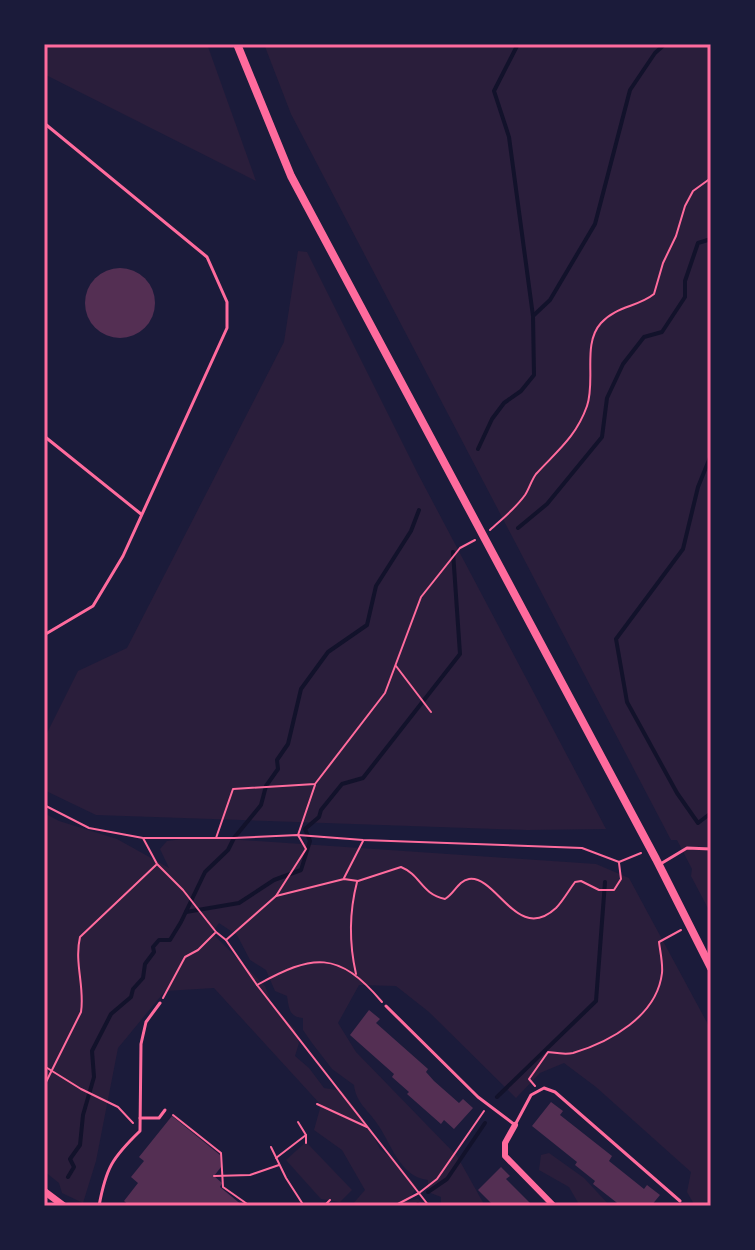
<svg xmlns="http://www.w3.org/2000/svg" width="755" height="1250" font-family="'Open Sans',sans-serif">
	<style>
		.green { fill: #2a1e3b }
		.lines { fill: none; stroke-linecap: round; stroke-linejoin: round }
		.stream { stroke: #12122b; stroke-width: 4 }
		.building { fill: #542f53 }
		.path { stroke: #ff6b9d; stroke-width: 2 }
		.service { stroke: #ff6b9d; stroke-width: 3 }
		.minor { stroke: #ff6b9d; stroke-width: 6 }
		.tertiary { stroke: #ff6b9d; stroke-width: 7 }
		.secondary { stroke: #ff6b9d; stroke-width: 8 }
		.neatline { fill: none; stroke: #ff6b9d; stroke-width: 3 }
	</style>
	<rect width="100%" height="100%" fill="#1b1b3a"/>
	<g class="green">
		<polygon points="44,44 207,44 256,181 44,74"/>
		<polygon points="264,44 711,44 711,914 691,876 692,869 677,840 671,840 291,114"/>
		<polygon points="298,251 307,252 418,474 606,829 527,830 96,815 44,790 44,739 78,671 127,648 284,342"/>
		<path d="M44 813 59 821 117 839 169 868 160 849 167 841 198 837 596 864 629 878 711 1030V1206H695L687 1192 691 1172 596 1087 564 1063 540 1073 516 1098 429 1012 396 986 359 985 338 1023 356 1052 457 1156 485 1206H441V1197L428 1192V1180C399 1177 391 1142 376 1122 366 1108 356 1102 354 1085L332 1069 312 1043 303 1030V1018C289 1017 289 1008 287 996L275 991 266 970 250 960 237 935 219 923 212 933 265 986 273 1007 295 1029 299 1043 295 1056 309 1068 324 1088 342 1091 369 1127 380 1149 396 1162 417 1187 408 1201 418 1199 427 1206H351L365 1190 342 1150 314 1130 321 1105 214 988 165 991 118 1048 96 1161 83 1203 62 1193 59 1183 44 1171Z"/>
		<polygon points="306,1142 352,1190 340,1202 321,1199 286,1160"/>
		<polygon points="549,1153 584,1178 610,1206 580,1206 569,1187 539,1170 541,1155"/>
	</g>
	<g class="lines">
		<g class="stream">
			<polyline points="518,44 494,91 509,137 533,316"/>
			<polyline points="478,449 492,419 504,403 521,391 534,375 533,316 550,300 595,224 630,90 655,53 665,44"/>
			<polyline points="711,455 698,487 683,549 616,639 627,702 677,793 698,823 711,813"/>
			<polyline points="518,528 547,504 602,437 607,398 623,364 644,337 662,332 685,297 685,281 698,243 711,239"/>
			<polyline points="186,912 239,903 274,880 301,870 310,841 305,829 319,817 321,810 342,784 363,778 460,654 453,552"/>
			<polyline points="497,1097 596,1001 605,882"/>
			<polyline points="68,1177 74,1167 70,1159 80,1145 83,1115 94,1077 92,1051 111,1014 131,997 133,989 143,978 145,964 154,952 153,947 159,940 170,940 181,922 205,872 228,850 234,838 261,805 266,786 278,769 277,760 288,744 301,689 328,652 367,625 376,586 411,531 419,510"/>
			<polyline points="428,1192 447,1179 485,1123"/>
			<polyline points="417,1206 418,1204"/>
		</g>
	</g>
	<g class="building">
		<circle cx="120" cy="303" r="35"/>
		<polygon points="369,1010 380,1019 376,1023 428,1069 426,1072 434,1081 459,1103 463,1099 473,1108 454,1129 444,1120 441,1124 407,1094 409,1092 392,1077 394,1074 350,1035"/>
		<polygon points="551,1102 563,1111 560,1115 612,1156 609,1161 644,1189 647,1185 660,1195 651,1206 621,1206 593,1184 595,1181 575,1165 577,1162 532,1126"/>
		<polygon points="172,1116 220,1155 221,1167 214,1176 222,1183 220,1187 243,1206 130,1206 124,1201 138,1183 131,1177 144,1161 139,1157"/>
		<polygon points="501,1167 510,1176 506,1179 533,1206 494,1206 478,1190"/>
	</g>
	<g class="lines">
		<g class="path">
			<path d="M490 530C502 519 515 509 525 495 529 489 531 481 536 474 557 451 576 437 587 406 596 380 582 344 601 323 616 306 638 307 654 294L663 263 676 236 685 206 693 191 711 178"/>
			<polyline points="396,666 431,712"/>
			<polyline points="44,805 89,828 143,838 157,864 183,890 216,932 226,940 257,985 429,1206"/>
			<polyline points="144,838 234,838 298,835 363,840 582,848 619,862 641,853"/>
			<polyline points="216,838 233,789 315,784 385,693 421,597 460,548 475,540"/>
			<polyline points="344,878 363,841"/>
			<polyline points="276,896 306,849 298,835 315,785"/>
			<path d="M226 940 276 896 344 879 358 881 401 867C421 875 421 894 445 899 454 894 458 881 469 879 497 875 517 944 556 908 563 901 569 890 575 882L581 881 599 890H614L621 879 619 863"/>
			<path d="M356 974C349 943 349 913 357 882"/>
			<path d="M257 985C313 954 338 950 382 1002"/>
			<polyline points="163,998 185,957 198,950 215,933"/>
			<polyline points="44,1066 81,1089 118,1107 133,1123"/>
			<path d="M44 1086 81 1012C85 987 74 963 80 937L156 865"/>
			<path d="M535 1086 529 1079 548 1052C556 1053 565 1055 573 1053 610 1042 657 1016 662 973 663 963 660 951 659 942L681 930"/>
			<polyline points="317,1104 367,1127"/>
			<polyline points="173,1115 221,1153 223,1187 250,1206"/>
			<polyline points="298,1122 306,1135 306,1143"/>
			<polyline points="271,1147 286,1178 304,1206"/>
			<polyline points="276,1158 306,1135"/>
			<polyline points="214,1176 250,1175 279,1165"/>
			<polyline points="324,1206 330,1200"/>
			<polyline points="394,1206 419,1193 437,1179 484,1111"/>
		</g>
		<g class="service">
			<polyline points="44,123 207,257 227,302 227,328 123,556 93,606 44,635"/>
			<polyline points="44,436 141,514"/>
			<polyline points="662,863 687,848 711,849"/>
			<polyline points="386,1006 478,1097 515,1125 531,1095 544,1088 555,1092 680,1201"/>
			<polyline points="140,1118 159,1118 165,1110"/>
			<path d="M99 1206C106 1168 112 1158 140 1131L141 1044 146 1022 160 1003"/>
		</g>
		<polyline class="minor" points="515,1125 505,1143 505,1156 554,1206"/>
		<polyline class="tertiary" points="44,1191 64,1206"/>
		<polyline class="secondary" points="237,44 291,176 656,859 711,968"/>
	</g>
	<rect width="755" height="1250" fill="none" stroke="#1b1b3a" stroke-width="92"/>
	<rect x="46" y="46" width="663" height="1158" class="neatline"/>
</svg>
